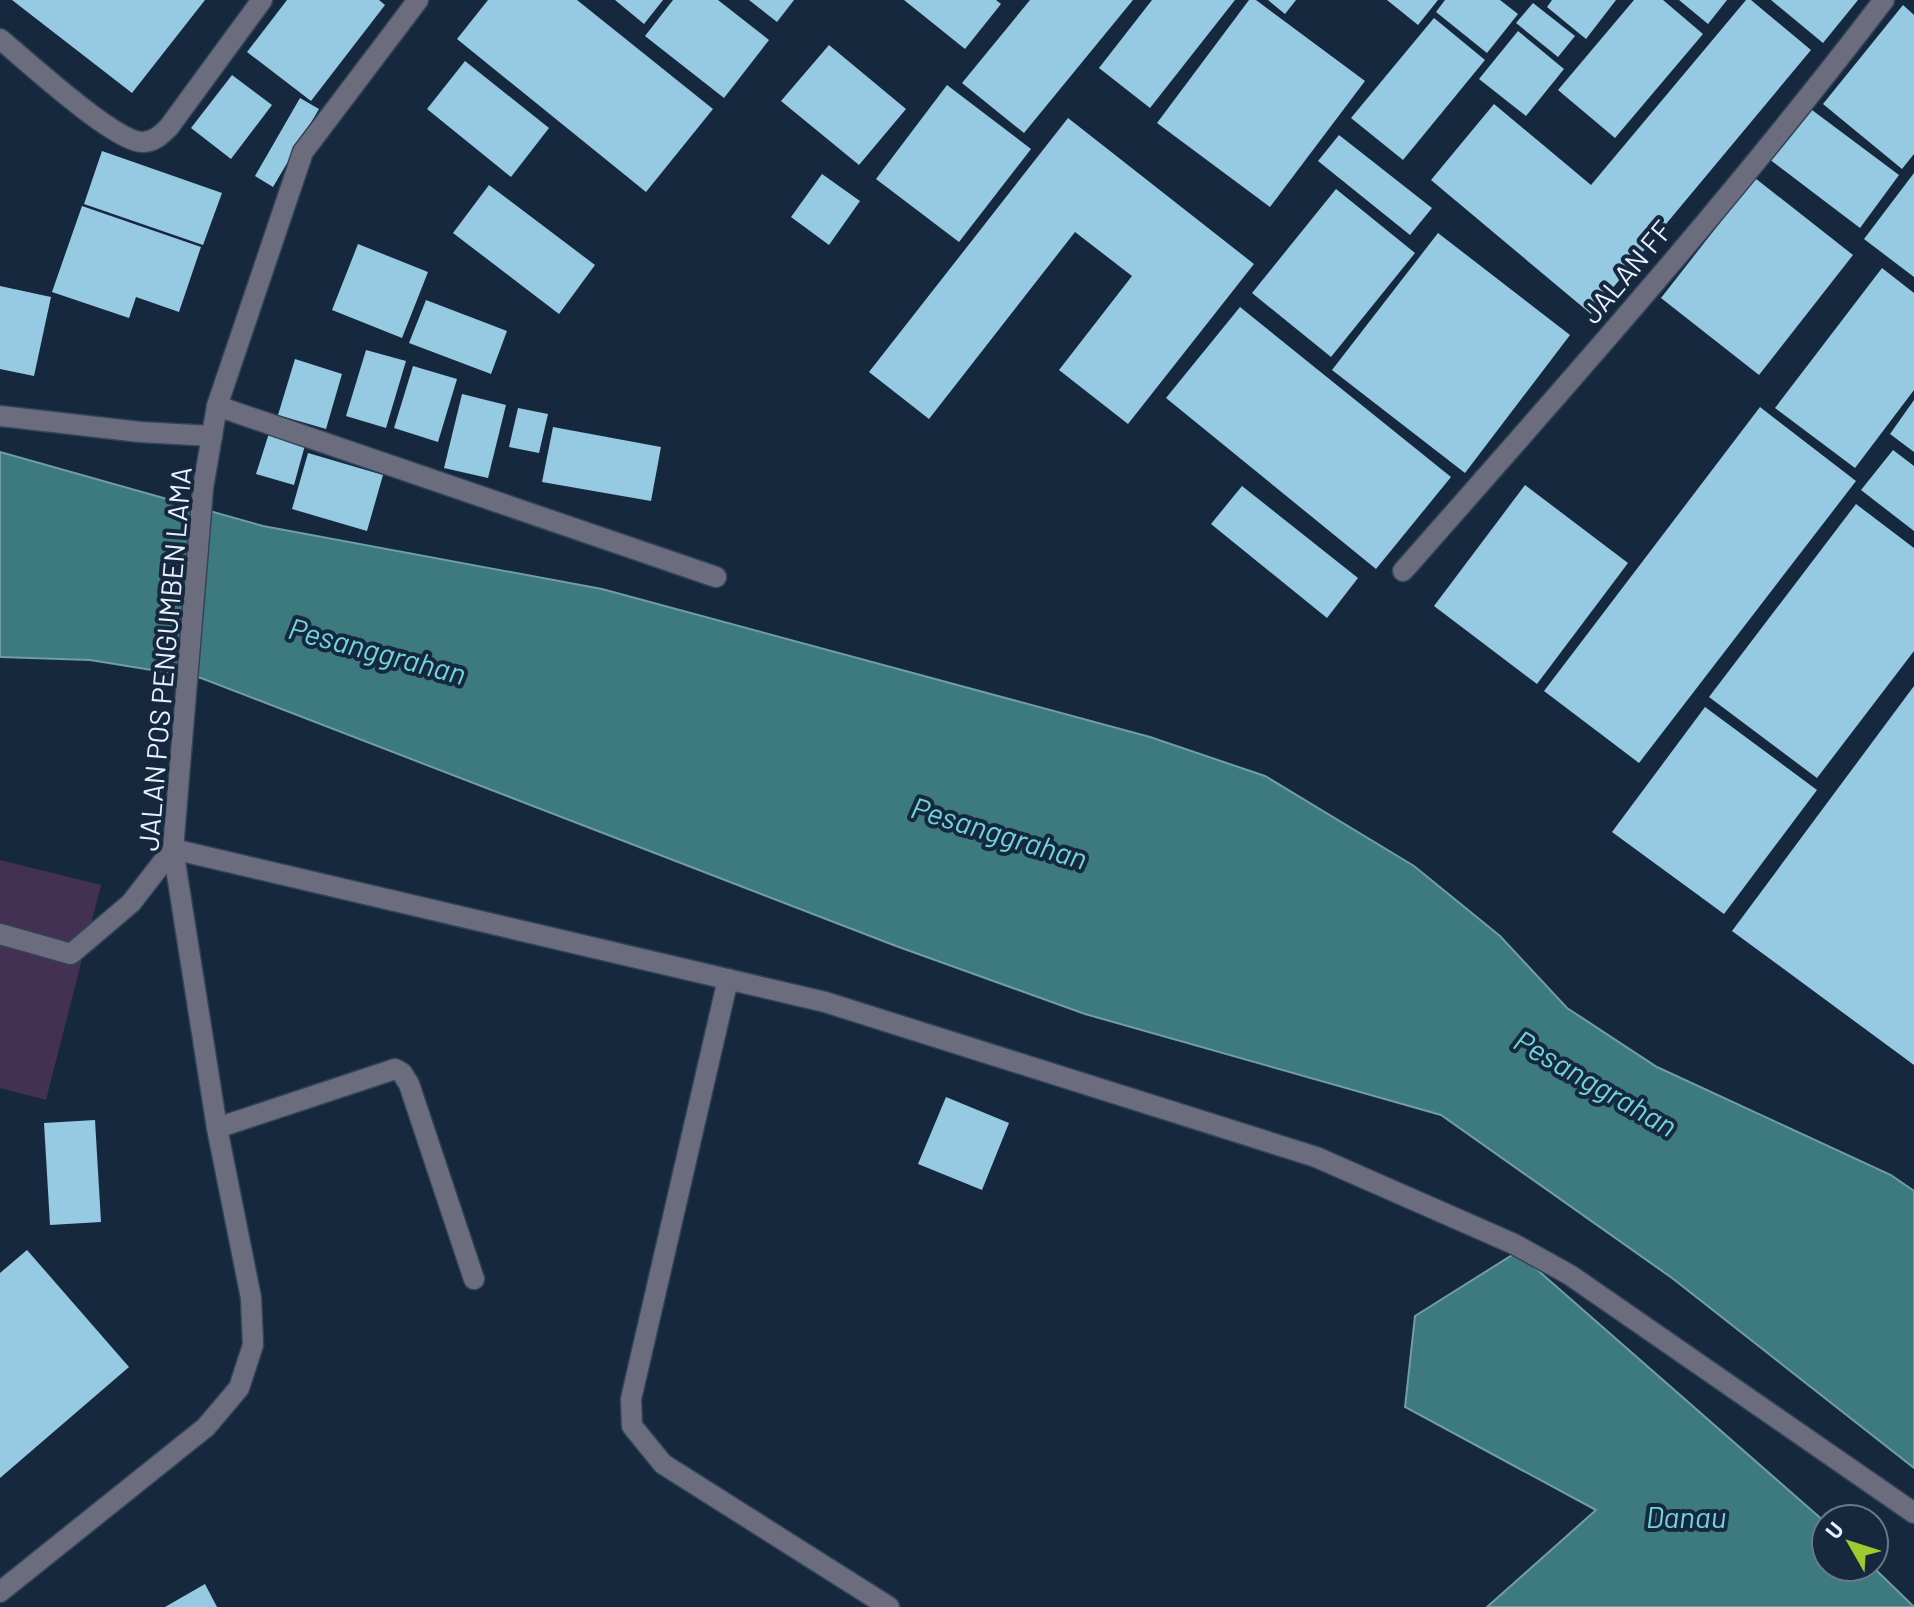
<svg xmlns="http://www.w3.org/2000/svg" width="1914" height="1607" font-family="Barlow,sans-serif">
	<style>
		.green { fill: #423152 }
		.water { fill: #3d7a7f; stroke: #709ea5; stroke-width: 2 }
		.building { fill: #96cae2 }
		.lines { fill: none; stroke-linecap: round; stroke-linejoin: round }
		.minor-casing { stroke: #334459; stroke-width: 23 }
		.minor { stroke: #6b6d7f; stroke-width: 20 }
		.labels { text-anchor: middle; stroke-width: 8; stroke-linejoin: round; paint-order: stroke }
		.street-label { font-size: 28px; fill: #e8f1fd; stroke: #16283e }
		.water-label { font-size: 30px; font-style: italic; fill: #71d3db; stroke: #16283e }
	</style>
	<rect width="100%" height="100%" fill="#16283e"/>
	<polygon class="green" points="0,860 101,885 46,1100 0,1088"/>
	<g class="water">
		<polygon points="0,452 263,526 602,589 1150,737 1265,776 1414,866 1500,936 1567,1008 1657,1067 1891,1175 1914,1191 1914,1468 1672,1278 1441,1115 1085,1014 896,946 201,678 90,660 0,657"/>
		<polygon points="1517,1252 1826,1523 1826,1567 1873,1567 1914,1607 1487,1607 1596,1510 1405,1407 1415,1316"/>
	</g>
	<g class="building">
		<polygon points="12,0 205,0 132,93"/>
		<polygon points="287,0 379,0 385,5 311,101 247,52"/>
		<polygon points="488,0 577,0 713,109 646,192 457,39"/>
		<polygon points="615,0 663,0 644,24"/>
		<polygon points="673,0 718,0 769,40 724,98 645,36"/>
		<polygon points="749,0 794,0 777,22"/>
		<polygon points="904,0 996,0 1001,4 965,49"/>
		<polygon points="1030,0 1133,0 1024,133 962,83"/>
		<polygon points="1152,0 1235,0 1150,108 1099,68"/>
		<polygon points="1249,0 1256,0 1365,81 1270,207 1157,123"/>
		<polygon points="1268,0 1296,0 1285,14"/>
		<polygon points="1387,0 1438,0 1418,25"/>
		<polygon points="1445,0 1500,0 1518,14 1487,53 1436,12"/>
		<polygon points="1552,0 1616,0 1586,39 1547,7"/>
		<polygon points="1634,0 1663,0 1703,34 1615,138 1558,90"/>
		<polygon points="1679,0 1727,0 1708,24"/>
		<polygon points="1746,0 1751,0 1811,50 1591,314 1431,180 1494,104 1591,185"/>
		<polygon points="1771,0 1858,0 1823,43"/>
		<polygon points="1533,3 1575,36 1558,57 1516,23"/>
		<polygon points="1903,5 1914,15 1914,154 1902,169 1823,104"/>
		<polygon points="1434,18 1485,60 1403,160 1351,118"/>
		<polygon points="1518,31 1564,69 1526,116 1479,79"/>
		<polygon points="829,45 906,109 859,165 781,101"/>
		<polygon points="465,61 549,128 511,177 427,109"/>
		<polygon points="232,75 272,105 231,159 191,128"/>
		<polygon points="947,85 1031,149 959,242 876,179"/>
		<polygon points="300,98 319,109 273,187 255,176"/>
		<polygon points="1808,107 1899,175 1860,228 1769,159"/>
		<polygon points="1068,118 1254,264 1128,424 1059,370 1132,276 1075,232 929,419 869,372"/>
		<polygon points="1339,135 1432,208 1410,235 1318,161"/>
		<polygon points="102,151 222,193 203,245 84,204"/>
		<polygon points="1914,173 1914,277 1864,239"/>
		<polygon points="822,174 860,201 829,245 791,217"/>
		<polygon points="1755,178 1853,255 1759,375 1661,298"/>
		<polygon points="489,185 595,265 559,314 453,233"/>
		<polygon points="1336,189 1415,253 1331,357 1252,293"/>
		<polygon points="82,206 201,247 179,312 136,297 129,318 52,292"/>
		<polygon points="1438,233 1570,335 1465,473 1332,370"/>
		<polygon points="358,244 428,272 402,338 332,310"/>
		<polygon points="1882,268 1914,293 1914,390 1855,468 1775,408"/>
		<polygon points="0,286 51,297 34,376 0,369"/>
		<polygon points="426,300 507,331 491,374 409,343"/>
		<polygon points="1240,307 1451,477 1376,569 1166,398"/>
		<polygon points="366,350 406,361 386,428 346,416"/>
		<polygon points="295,359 342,374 326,429 278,415"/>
		<polygon points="413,366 457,379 438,442 394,428"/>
		<polygon points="462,394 506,405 488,478 444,468"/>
		<polygon points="1914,400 1914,452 1890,434"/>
		<polygon points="1760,407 1856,481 1639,763 1544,691"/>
		<polygon points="518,408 548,414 539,453 509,447"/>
		<polygon points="271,427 307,438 294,485 256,474"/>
		<polygon points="553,427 661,447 651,501 542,482"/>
		<polygon points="1893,450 1914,466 1914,531 1861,490"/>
		<polygon points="308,453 383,475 367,531 292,509"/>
		<polygon points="1525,485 1628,563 1537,684 1434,606"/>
		<polygon points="1242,486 1358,578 1327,618 1211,524"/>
		<polygon points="1856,504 1914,548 1914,651 1817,778 1709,697"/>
		<polygon points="1914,686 1914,1065 1732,931"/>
		<polygon points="1705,707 1817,790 1724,914 1612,832"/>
		<polygon points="946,1097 1009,1123 982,1190 918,1164"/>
		<polygon points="95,1120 101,1222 50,1225 44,1123"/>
		<polygon points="27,1250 129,1367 0,1478 0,1273"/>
		<polygon points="205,1584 217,1607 165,1607"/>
	</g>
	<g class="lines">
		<defs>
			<g id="minor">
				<path d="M0 39C26 60 113 141 142 142 154 142 161 135 169 127L262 0"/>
				<polyline points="217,406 716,577"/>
				<polyline points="0,416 140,432 212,436"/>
				<path d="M1403 571C1568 384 1733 198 1884 0"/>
				<polyline points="0,934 71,954 131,903 173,849 825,1002 1316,1157 1514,1244 1570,1275 1914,1513"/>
				<polyline points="728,979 631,1399 632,1426 663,1464 889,1607"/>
				<polyline points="217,1128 395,1069 402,1073 409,1084 474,1279"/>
				<polyline points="0,1592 206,1427 239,1388 253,1345 251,1298 217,1128 173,849 203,488 217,406 303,152 418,0"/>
			</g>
		</defs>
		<use href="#minor" class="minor-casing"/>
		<use href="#minor" class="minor"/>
	</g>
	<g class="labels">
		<g class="street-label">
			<text transform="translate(1627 272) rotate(-50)" y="10">JALAN FF</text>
			<text transform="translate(165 659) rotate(-85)" y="10">JALAN POS PENGUMBEN LAMA</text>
		</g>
		<g class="water-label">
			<text transform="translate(377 652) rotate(15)" y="10">Pesanggrahan</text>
			<text transform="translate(999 834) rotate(17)" y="10">Pesanggrahan</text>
			<text transform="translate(1595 1084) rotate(30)" y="10">Pesanggrahan</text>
			<text x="1686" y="1528">Danau</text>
		</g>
	</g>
	<g transform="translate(1850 1543) rotate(309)"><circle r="38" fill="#16283e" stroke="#6a788a" stroke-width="2"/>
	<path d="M0-6L14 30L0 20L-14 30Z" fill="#9eca2e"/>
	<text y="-12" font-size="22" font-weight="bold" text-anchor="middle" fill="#e8f1fd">U</text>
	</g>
</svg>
